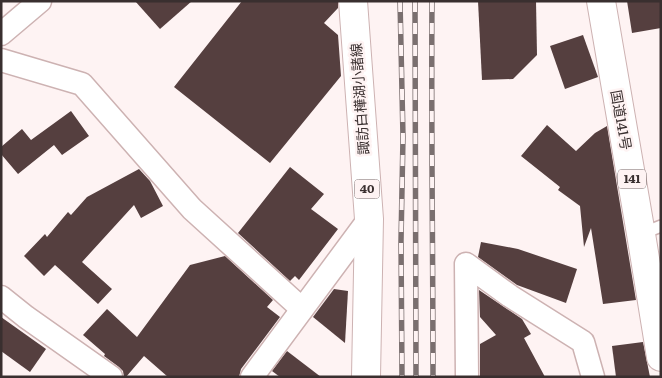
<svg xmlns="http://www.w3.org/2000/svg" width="662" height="378" font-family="Literata,'Noto Sans JP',serif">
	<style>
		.building { fill: #553f3f }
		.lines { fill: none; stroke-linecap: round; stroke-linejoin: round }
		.service-casing { stroke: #cdb2b2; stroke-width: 14 }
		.minor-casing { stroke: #cdb2b2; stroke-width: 25 }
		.primary-casing { stroke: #cdb2b2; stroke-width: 30 }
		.trunk-casing { stroke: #cdb2b2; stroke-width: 30 }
		.service { stroke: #fff; stroke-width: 11 }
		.minor { stroke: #fff; stroke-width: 22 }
		.primary { stroke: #fff; stroke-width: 28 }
		.trunk { stroke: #fff; stroke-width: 28 }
		.rail-casing { stroke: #7a6f6f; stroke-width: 5.5 }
		.rail { stroke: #fef3f3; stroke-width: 4; stroke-dasharray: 11; stroke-linecap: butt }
		.labels { text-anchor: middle; stroke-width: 5; stroke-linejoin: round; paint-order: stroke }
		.shield { fill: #fef3f3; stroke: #746a6a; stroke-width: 1 }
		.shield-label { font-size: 12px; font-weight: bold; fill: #392f2f }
		.street-label { font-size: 14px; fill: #392f2f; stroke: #fef3f3 }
	</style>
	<rect width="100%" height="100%" fill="#fef3f3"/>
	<g class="building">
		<polygon points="135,1 192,1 160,29"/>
		<polygon points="242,1 338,1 338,8 324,23 338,35 341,76 270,163 174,87"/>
		<polygon points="478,1 536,1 537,55 513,79 482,80"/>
		<polygon points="627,1 661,1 661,28 632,33"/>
		<polygon points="583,35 598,77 565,89 550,46"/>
		<polygon points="71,111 89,136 62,155 54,145 18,174 1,154 1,147 22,129 31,140"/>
		<polygon points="547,125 576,151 595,133 607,126 636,300 603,304 591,228 584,247 580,206 558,190 560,187 521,156"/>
		<polygon points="290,167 324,194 311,209 338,229 299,280 295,276 290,281 238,233"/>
		<polygon points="139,169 150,181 163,206 141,218 134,205 82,262 112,289 98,304 55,265 44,276 24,256 45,234 47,237 68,212 71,215 87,197"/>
		<polygon points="481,242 518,249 577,269 566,303 517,285 478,257"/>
		<polygon points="225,256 273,300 267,307 280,317 241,369 239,377 168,377 144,356 126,377 124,377 123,371 119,367 104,356 105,354 83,335 107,309 137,337 190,265"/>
		<polygon points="334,289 348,291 345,343 313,317"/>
		<polygon points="479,290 522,319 531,334 524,338 545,377 480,377 480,344 496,335 480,317"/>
		<polygon points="1,317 46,349 30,372 1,351"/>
		<polygon points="643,342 650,377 616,377 612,346"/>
		<polygon points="287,351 321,377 280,377 272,371"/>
	</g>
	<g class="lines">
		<defs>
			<polyline id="service" points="641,234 661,226"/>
			<g id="minor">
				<polyline points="1,34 40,1"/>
				<polyline points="1,60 82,84 192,209 302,309"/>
				<polyline points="1,297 26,317 111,377"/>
				<polyline points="252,377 369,219"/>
				<polyline points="467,377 466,264 510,296 583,342 593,377"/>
			</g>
			<polyline id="primary" points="353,1 369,219 366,377"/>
			<polyline id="trunk" points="601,1 641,234 661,357"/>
		</defs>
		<use href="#service" class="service-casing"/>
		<use href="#minor" class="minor-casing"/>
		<use href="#primary" class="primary-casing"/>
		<use href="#trunk" class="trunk-casing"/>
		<use href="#service" class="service"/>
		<use href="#minor" class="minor"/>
		<use href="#primary" class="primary"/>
		<use href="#trunk" class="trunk"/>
		<defs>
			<g id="rail">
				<polyline points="400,1 403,137 401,241 402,377"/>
				<polyline points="415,1 416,377"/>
				<path d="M432 1C431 126 433 252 433 377"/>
			</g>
		</defs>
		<use href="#rail" class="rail-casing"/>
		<use href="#rail" class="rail"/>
	</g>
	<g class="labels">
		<g class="shield">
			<rect x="618" y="169.5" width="28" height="19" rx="4"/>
			<rect x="354.5" y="179.5" width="25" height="19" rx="4"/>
		</g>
		<g class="shield-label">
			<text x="632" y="183">141</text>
			<text x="367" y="193">40</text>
		</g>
		<g class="street-label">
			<text transform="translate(360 99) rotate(-94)" y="5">諏訪白樺湖小諸線</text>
			<text transform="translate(621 120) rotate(80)" y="5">国道141号</text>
		</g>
	</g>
	<rect width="662" height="378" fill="none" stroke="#392f2f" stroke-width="5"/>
</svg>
